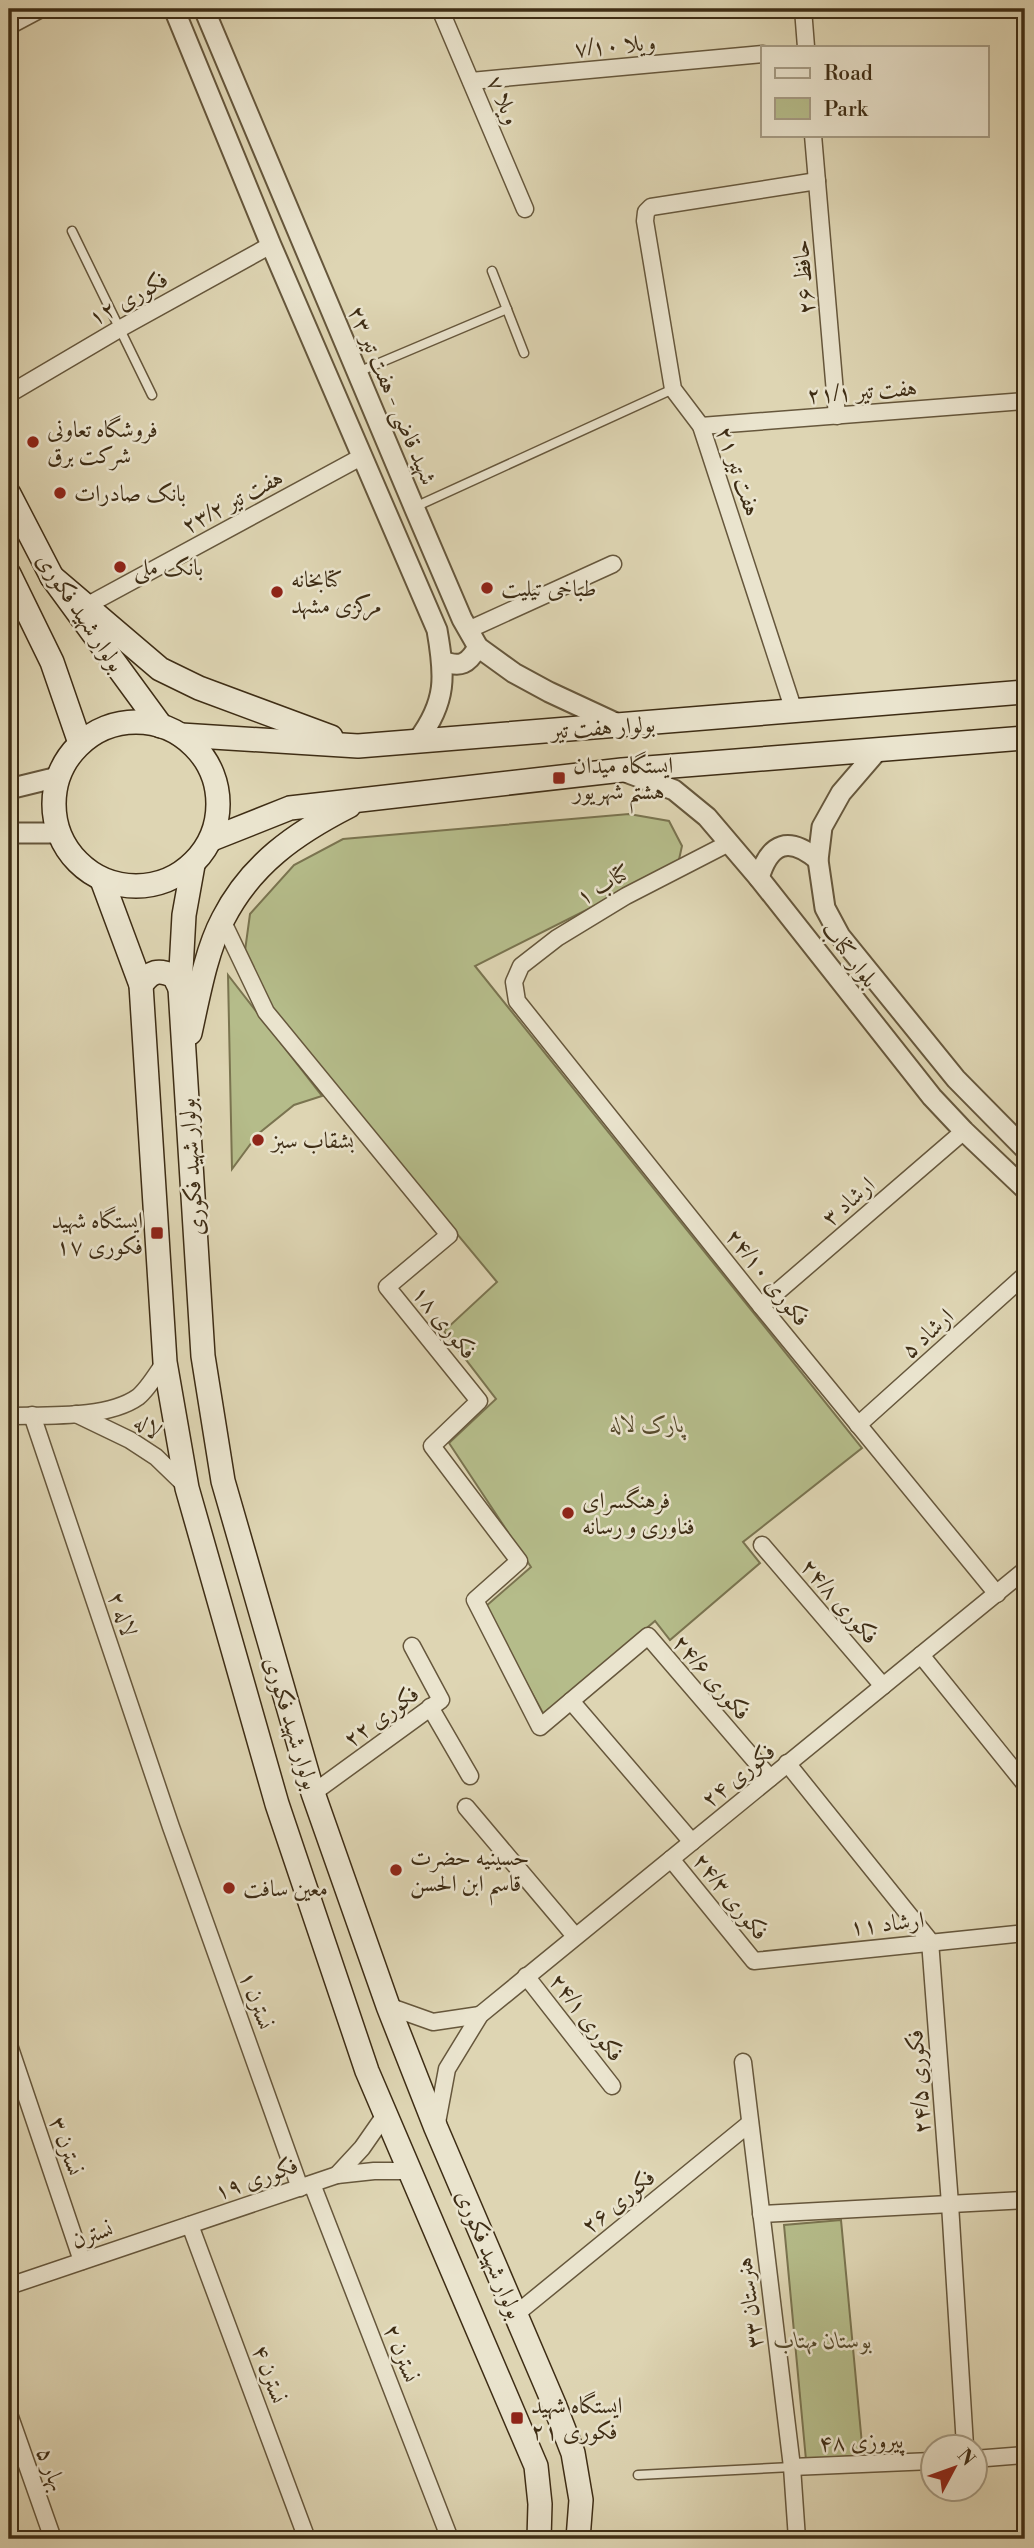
<svg xmlns="http://www.w3.org/2000/svg" width="1034" height="2548" font-family="'Libre Bodoni',Amiri,serif">
	<style>
		.green { fill: #b5bc8a; stroke: #7a7450; stroke-width: 2 }
		.lines { fill: none; stroke-linecap: round; stroke-linejoin: round }
		.service-casing { stroke: #66573c; stroke-width: 11 }
		.minor-casing { stroke: #66573c; stroke-width: 19 }
		.tertiary-casing { stroke: #66573c; stroke-width: 23 }
		.secondary-casing { stroke: #3e2d15; stroke-width: 26 }
		.service { stroke: #eae4ce; stroke-width: 8 }
		.minor { stroke: #eae4ce; stroke-width: 16 }
		.tertiary { stroke: #eae4ce; stroke-width: 19 }
		.secondary { stroke: #eae4ce; stroke-width: 23 }
		.poi-dot { fill: #8f2418; stroke: #eae4ce; stroke-width: 2.5 }
		.labels { text-anchor: middle; stroke-width: 5; stroke-linejoin: round; paint-order: stroke }
		.street-label { font-size: 23px; fill: #3e2d15; stroke: #eae4ce }
		.poi-label { font-size: 23px; fill: #3e2d15; stroke: #eae4ce; text-anchor: start }
		.park-label { font-size: 23px; font-style: italic; fill: #564a2c; stroke: #eae4ce }
	</style>
	<rect width="100%" height="100%" fill="#ded5b3"/>
	<filter id="stains"><feTurbulence type="fractalNoise" baseFrequency=".00286" numOctaves="4"/><feColorMatrix values="0 0 0 0 .2 0 0 0 0 .09 0 0 0 0 .02 0 0 0 .5 -.17"/></filter>
	<radialGradient id="worn" r=".72"><stop offset=".6" stop-color="#630" stop-opacity="0"/><stop offset="1" stop-color="#630" stop-opacity=".3"/></radialGradient>
	<g class="green">
		<polygon points="629,814 669,821 682,846 678,864 475,966 862,1448 743,1542 760,1563 670,1640 655,1621 544,1715 485,1607 531,1567 449,1443 496,1399 444,1331 497,1282 270,1009 244,958 250,914 294,865 343,839"/>
		<polygon points="228,975 322,1096 294,1105 258,1134 232,1169"/>
		<polygon points="841,2220 863,2455 806,2460 784,2225"/>
	</g>
	<g class="lines">
		<defs>
			<g id="service">
				<polyline points="72,231 152,395"/>
				<polyline points="492,271 524,353"/>
				<polyline points="358,372 507,309"/>
				<polyline points="415,507 673,389"/>
				<polyline points="638,2475 792,2467"/>
			</g>
			<g id="minor">
				<polyline points="440,9 525,209"/>
				<polyline points="803,9 806,47"/>
				<polyline points="9,26 41,9"/>
				<polyline points="471,81 763,54"/>
				<polyline points="813,135 837,416"/>
				<polyline points="9,394 121,328 271,245"/>
				<polyline points="701,426 1025,401"/>
				<polyline points="86,606 363,456"/>
				<polyline points="468,630 613,564"/>
				<polyline points="794,711 701,426 673,389 645,221 646,212 651,207 817,181"/>
				<polyline points="729,843 626,896 557,938 521,966 514,982 517,1001 761,1306 997,1594"/>
				<polyline points="222,920 266,1012 449,1235 387,1287 479,1401 432,1446 519,1561 475,1600 540,1727 648,1636 770,1778"/>
				<polyline points="761,1306 964,1131"/>
				<polyline points="76,1414 130,1440 156,1457 187,1487"/>
				<polyline points="32,1415 171,1827 300,2188"/>
				<path d="M9 1416C46 1415 107 1419 138 1397 148 1389 157 1373 165 1362"/>
				<polyline points="858,1425 1025,1275"/>
				<polyline points="762,1545 883,1686"/>
				<polyline points="921,1655 1025,1784"/>
				<polyline points="571,1701 692,1842"/>
				<polyline points="430,1707 470,1776"/>
				<polyline points="787,1763 930,1941 950,2204 965,2446"/>
				<polyline points="313,1793 441,1700 412,1646"/>
				<polyline points="466,1807 575,1936"/>
				<polyline points="671,1859 754,1961 1025,1933"/>
				<polyline points="526,1976 612,2086"/>
				<polyline points="388,2006 433,2022 480,2015"/>
				<polyline points="9,2045 82,2261"/>
				<polyline points="743,2062 792,2467 797,2539"/>
				<polyline points="436,2128 447,2069 480,2015 1025,1570"/>
				<polyline points="337,2175 362,2148 385,2115"/>
				<polyline points="312,2184 450,2539"/>
				<polyline points="761,2214 1025,2200"/>
				<polyline points="190,2225 307,2539"/>
				<polyline points="9,2286 337,2175 374,2171 408,2171"/>
				<polyline points="516,2314 750,2123"/>
				<polyline points="9,2414 53,2539"/>
				<polyline points="974,2459 1025,2455"/>
				<polyline points="792,2467 932,2461"/>
			</g>
			<g id="tertiary">
				<path d="M174 9 271 245 437 630C445 676 447 701 418 740"/>
				<polyline points="204,9 414,507 462,619 478,647 514,673 549,692 620,725"/>
				<path d="M442 661C461 668 468 664 478 647"/>
				<polyline points="878,750 841,793 822,827 818,860 825,908 840,936 956,1079 1025,1149"/>
				<polyline points="623,771 674,790 707,817 759,878 932,1097 964,1131 1025,1189"/>
				<polyline points="9,789 58,777"/>
				<polyline points="9,833 59,833"/>
				<path d="M759 878C770 842 789 836 818 860"/>
			</g>
			<g id="secondary">
				<polyline points="9,494 52,577 161,726"/>
				<polyline points="9,574 52,662 80,743"/>
				<polyline points="52,577 160,669 199,688 331,737"/>
				<circle cx="136" cy="804" r="82"/>
				<polyline points="181,735 358,746 1025,692"/>
				<polyline points="212,839 290,808 622,770 1025,738"/>
				<polyline points="193,865 184,915 180,988 203,1356 223,1481 313,1793 388,2006 436,2128 554,2404 573,2453 581,2500 578,2539"/>
				<polyline points="102,880 141,985 165,1362 187,1488 277,1804 367,2071 536,2466 540,2504 539,2539"/>
				<path d="M141 985C151 971 158 969 174 976L180 988"/>
				<path d="M190 1033C198 997 206 951 223 919 251 864 296 833 349 806"/>
			</g>
		</defs>
		<use href="#service" class="service-casing"/>
		<use href="#minor" class="minor-casing"/>
		<use href="#tertiary" class="tertiary-casing"/>
		<use href="#secondary" class="secondary-casing"/>
		<use href="#service" class="service"/>
		<use href="#minor" class="minor"/>
		<use href="#tertiary" class="tertiary"/>
		<use href="#secondary" class="secondary"/>
	</g>
	<g class="poi-dot">
		<circle cx="33" cy="442" r="7"/>
		<circle cx="60" cy="493" r="7"/>
		<circle cx="120" cy="567" r="7"/>
		<circle cx="487" cy="588" r="7"/>
		<circle cx="277" cy="592" r="7"/>
		<rect x="552" y="771" width="14" height="14" rx="3.5"/>
		<circle cx="258" cy="1140" r="7"/>
		<rect x="150" y="1226" width="14" height="14" rx="3.5"/>
		<circle cx="568" cy="1513" r="7"/>
		<circle cx="396" cy="1870" r="7"/>
		<circle cx="229" cy="1888" r="7"/>
		<rect x="510" y="2411" width="14" height="14" rx="3.5"/>
	</g>
	<g class="labels">
		<g class="street-label">
			<text transform="translate(615 45) rotate(-5)" y="8">ویلا ۷/۱۰</text>
			<text transform="translate(504 100) rotate(67)" y="8">ویلا ۷</text>
			<text transform="translate(803 277) rotate(-95)" y="8">حافظ ۲۶</text>
			<text transform="translate(128 298) rotate(-29)" y="8">فکوری ۱۲</text>
			<text transform="translate(862 391) rotate(-4)" y="8">هفت تیر ۲۱/۱</text>
			<text transform="translate(393 395) rotate(67)" y="8">شهید قاضی - هفت تیر ۲۳</text>
			<text transform="translate(739 471) rotate(71)" y="8">هفت تیر ۲۱</text>
			<text transform="translate(232 501) rotate(-28)" y="8">هفت تیر ۲۳/۲</text>
			<text transform="translate(81 612) rotate(56)" y="8">بولوار شهید فکوری</text>
			<text transform="translate(603 727) rotate(-4)" y="8">بولوار هفت تیر</text>
			<text transform="translate(603 884) rotate(-30)" y="8">کتاب ۱</text>
			<text transform="translate(850 954) rotate(52)" y="8">بلوار کتاب</text>
			<text transform="translate(191 1167) rotate(-94)" y="8">بولوار شهید فکوری</text>
			<text transform="translate(848 1201) rotate(-41)" y="8">ارشاد ۳</text>
			<text transform="translate(768 1277) rotate(51)" y="8">فکوری ۲۴/۱۰</text>
			<text transform="translate(445 1322) rotate(51)" y="8">فکوری ١٨</text>
			<text transform="translate(927 1333) rotate(-42)" y="8">ارشاد ۵</text>
			<text transform="translate(148 1426) rotate(32)" y="8">لاله</text>
			<text transform="translate(840 1601) rotate(49)" y="8">فکوری ۲۴/۸</text>
			<text transform="translate(123 1614) rotate(71)" y="8">لاله ۲</text>
			<text transform="translate(712 1677) rotate(49)" y="8">فکوری ۲۴/۶</text>
			<text transform="translate(381 1716) rotate(-36)" y="8">فکوری ۲۲</text>
			<text transform="translate(292 1723) rotate(73)" y="8">بولوار شهید فکوری</text>
			<text transform="translate(738 1775) rotate(-39)" y="8">فکوری ۲۴</text>
			<text transform="translate(731 1896) rotate(51)" y="8">فکوری ۲۴/۳</text>
			<text transform="translate(887 1923) rotate(-6)" y="8">ارشاد ۱۱</text>
			<text transform="translate(257 2000) rotate(70)" y="8">نسترن ۱</text>
			<text transform="translate(587 2017) rotate(52)" y="8">فکوری ۲۴/۱</text>
			<text transform="translate(918 2082) rotate(-94)" y="8">فکوری ۲۴/۵</text>
			<text transform="translate(67 2146) rotate(71)" y="8">نسترن ۳</text>
			<text transform="translate(256 2178) rotate(-19)" y="8">فکوری ۱۹</text>
			<text transform="translate(618 2201) rotate(-39)" y="8">فکوری ۲۶</text>
			<text transform="translate(92 2234) rotate(-19)" y="8">نسترن</text>
			<text transform="translate(490 2254) rotate(67)" y="8">بولوار شهید فکوری</text>
			<text transform="translate(749 2303) rotate(-97)" y="8">هنرستان ۳۳</text>
			<text transform="translate(402 2353) rotate(69)" y="8">نسترن ۲</text>
			<text transform="translate(270 2374) rotate(70)" y="8">نسترن ۴</text>
			<text transform="translate(861 2441) rotate(-2)" y="8">پیروزی ۴۸</text>
			<text transform="translate(52 2469) rotate(70)" y="8">بهار ۵</text>
		</g>
		<g class="poi-label">
			<text x="47" y="437">فروشگاه تعاونی<tspan x="47" dy="26">شرکت برق</tspan></text>
			<text x="74" y="501">بانک صادرات</text>
			<text x="134" y="575">بانک ملی</text>
			<text x="291" y="587">کتابخانه<tspan x="291" dy="26">مرکزی مشهد</tspan></text>
			<text x="501" y="596">طباخی تیلیت</text>
			<text x="573" y="773">ایستگاه میدان<tspan x="573" dy="26">هشتم شهریور</tspan></text>
			<text x="272" y="1148">بشقاب سبز</text>
			<text x="143" y="1228" text-anchor="end">ایستگاه شهید<tspan x="143" dy="26">فکوری ۱۷</tspan></text>
			<text x="582" y="1508">فرهنگسرای<tspan x="582" dy="26">فناوری و رسانه</tspan></text>
			<text x="410" y="1865">حسینیه حضرت<tspan x="410" dy="26">قاسم ابن الحسن</tspan></text>
			<text x="243" y="1896">معین سافت</text>
			<text x="531" y="2413">ایستگاه شهید<tspan x="531" dy="26">فکوری ۲۱</tspan></text>
		</g>
		<g class="park-label">
			<text x="647" y="1432">پارک لاله</text>
			<text x="823" y="2348">بوستان مهتاب</text>
		</g>
	</g>
	<rect width="1034" height="2548" fill="none" stroke="#ded5b3" stroke-width="35"/>
	<rect x="10" y="10" width="1013" height="2527" fill="none" stroke="#3e2d15" stroke-width="3.5"/>
	<rect x="18" y="18" width="999" height="2513" fill="none" stroke="#3e2d15" stroke-width="2"/>
	<rect x="761" y="46" width="228" height="91" fill="#eae4ce" stroke="#a59b84" stroke-width="2"/>
	<rect x="775" y="68" width="35" height="10" fill="#eae4ce" stroke="#a59b84" stroke-width="2"/>
	<text x="824" y="80" font-size="21" fill="#3e2d15">Road</text>
	<rect x="775" y="98" width="35" height="21" fill="#b5bc8a" stroke="#a59b84" stroke-width="2"/>
	<text x="824" y="116" font-size="21" fill="#3e2d15">Park</text>
	<g transform="translate(954 2468) rotate(49)"><circle r="33" fill="#eae4ce" stroke="#a59b84" stroke-width="2"/>
	<path d="M0-5L12 26L0 18L-12 26Z" fill="#8f2418"/>
	<text y="-10" font-size="19" font-weight="bold" text-anchor="middle" fill="#3e2d15">N</text>
	</g>
	<rect width="100%" height="100%" filter="url(#stains)"/>
	<rect width="100%" height="100%" fill="url(#worn)"/>
</svg>
